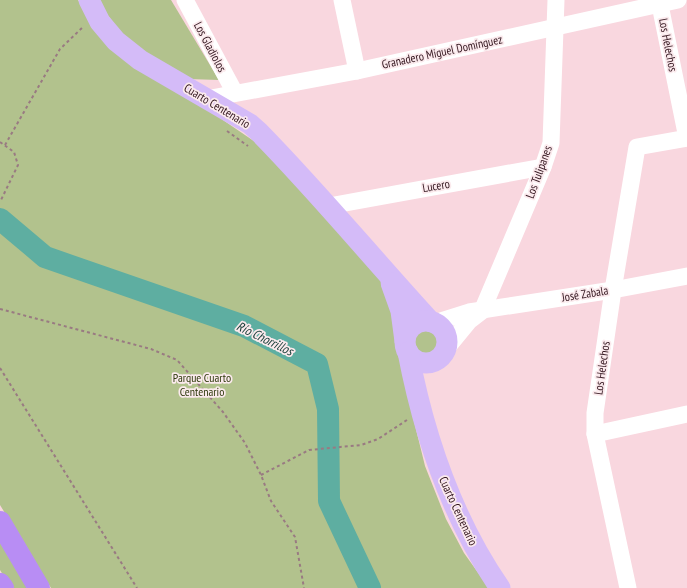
<svg xmlns="http://www.w3.org/2000/svg" width="687" height="588" font-family="'PT Sans Narrow',sans-serif">
	<style>
		.green { fill: #b2c28d }
		.lines { fill: none; stroke-linecap: round; stroke-linejoin: round }
		.river { stroke: #5eaea1; stroke-width: 22 }
		.path { stroke: #997a82; stroke-width: 2; stroke-dasharray: 3 3; stroke-linecap: butt }
		.minor { stroke: #fff; stroke-width: 17 }
		.major { stroke: #d4bbf8; stroke-width: 21 }
		.highway { stroke: #b88df4; stroke-width: 22 }
		.labels { text-anchor: middle; stroke-width: 3.5; stroke-linejoin: round; paint-order: stroke }
		.street-label { font-size: 12px; fill: #32151e; stroke: #fbeaed }
		.park-label { font-size: 12px; fill: #2e390c; stroke: #fbeaed }
		.water-label { font-size: 13px; font-style: italic; fill: #133a34; stroke: #fbeaed }
	</style>
	<rect width="100%" height="100%" fill="#f9d7df"/>
	<g class="green">
		<polygon points="0,0 78,0 98,35 261,146 379,277 393,306 413,417 425,466 446,519 464,553 489,588 51,588 0,505"/>
		<polygon points="96,0 171,0 219,80 188,79 129,43"/>
		<circle cx="427" cy="342" r="16"/>
		<polygon points="0,542 28,588 11,588 0,570"/>
	</g>
	<g class="lines">
		<polyline class="river" points="0,219 45,257 244,326 317,364 328,409 329,501 370,588"/>
		<g class="path">
			<polyline points="227,131 248,146"/>
			<polyline points="0,142 14,152 18,165 0,202"/>
			<polyline points="5,145 60,49 84,26"/>
			<polyline points="0,309 151,349 177,360 223,412 245,443 261,475 271,501 295,537 304,588"/>
			<polyline points="0,368 137,588"/>
			<polyline points="261,475 309,450 361,445 378,439 407,420"/>
		</g>
		<g class="minor">
			<polyline points="185,0 235,93"/>
			<polyline points="342,0 357,71"/>
			<polyline points="659,0 687,138"/>
			<polyline points="206,99 357,71 678,0"/>
			<polyline points="329,206 543,167"/>
			<polyline points="434,323 469,312 613,290 687,276"/>
			<polyline points="446,349 469,321 482,311 543,167 551,143 556,0"/>
			<polyline points="595,434 687,414"/>
			<polyline points="628,588 595,434 595,413 613,290 637,147 687,138"/>
		</g>
		<g class="major">
			<path d="M89 0 100 22 116 41 140 60 250 124 259 132C319 193 373 259 431 322"/>
			<polyline points="391,283 401,311 405,341"/>
			<circle cx="426" cy="342" r="21"/>
			<path d="M408 352C424 436 451 517 500 588"/>
		</g>
		<g class="highway">
			<polyline points="0,522 39,588"/>
			<polyline points="0,584 3,588"/>
		</g>
	</g>
	<g class="labels">
		<g class="street-label">
			<text transform="translate(668 45) rotate(79)" y="4">Los Helechos</text>
			<text transform="translate(210 47) rotate(62)" y="4">Los Gladiolos</text>
			<text transform="translate(442 52) rotate(-12)" y="4">Granadero Miguel Domínguez</text>
			<text transform="translate(217 106) rotate(31)" y="4">Cuarto Centenario</text>
			<text transform="translate(539 172) rotate(-70)" y="4">Los Tulipanes</text>
			<text transform="translate(436 186) rotate(-10)" y="4">Lucero</text>
			<text transform="translate(585 294) rotate(-9)" y="4">José Zabala</text>
			<text transform="translate(602 368) rotate(-82)" y="4">Los Helechos</text>
			<text transform="translate(458 511) rotate(65)" y="4">Cuarto Centenario</text>
		</g>
		<g class="park-label">
			<text x="202" y="382">Parque Cuarto<tspan x="202" dy="14">Centenario</tspan></text>
		</g>
		<g class="water-label">
			<text transform="translate(265 338) rotate(26)" y="5">Río Chorrillos</text>
		</g>
	</g>
</svg>
